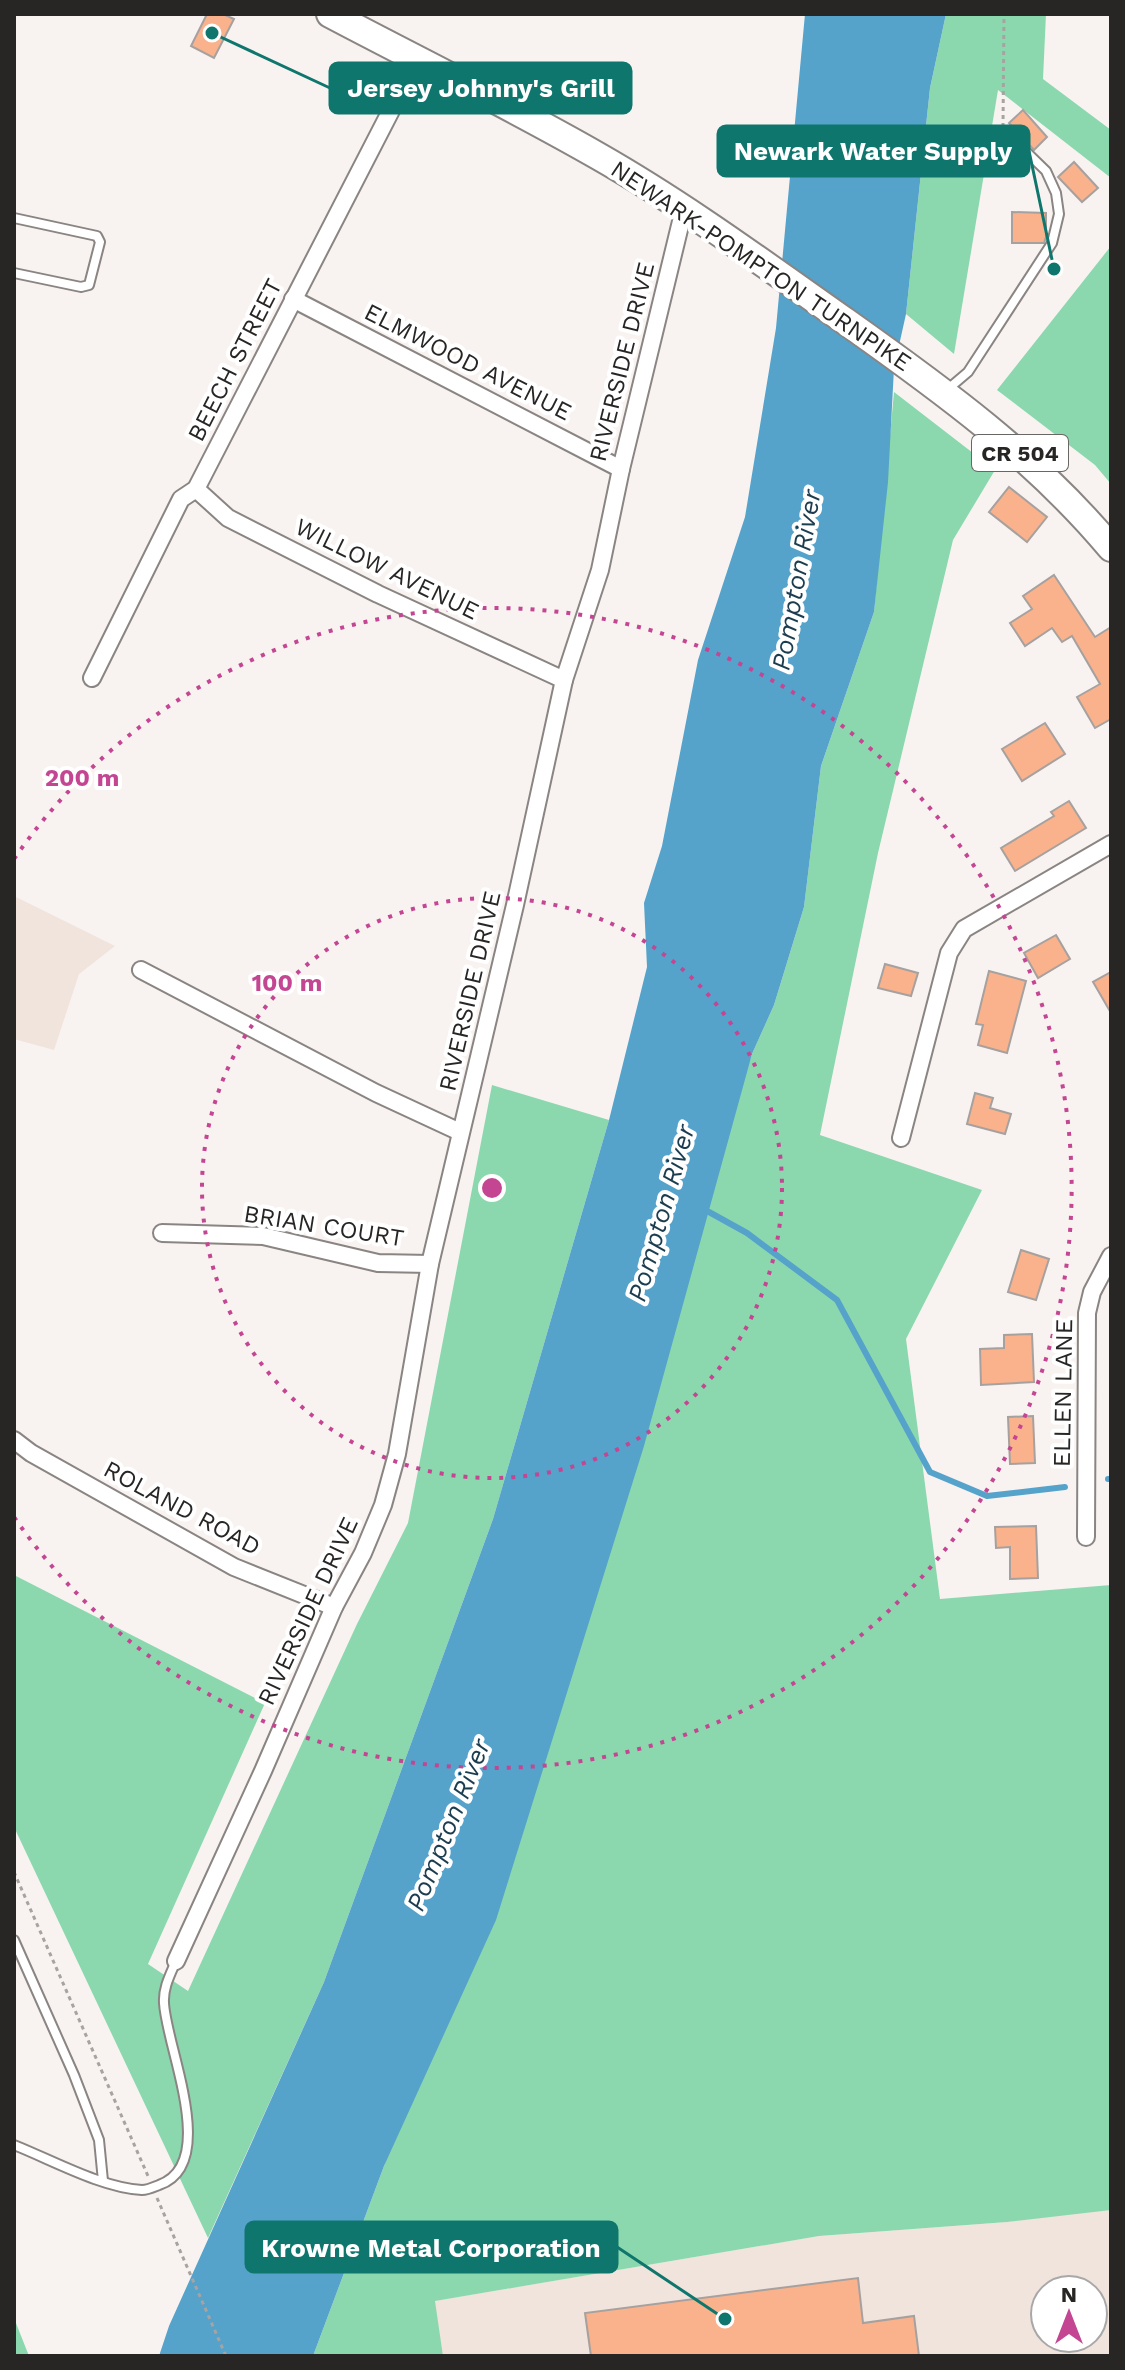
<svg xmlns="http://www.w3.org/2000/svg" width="1125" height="2370" font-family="'Work Sans',sans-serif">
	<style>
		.built { fill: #f0e4dd; fill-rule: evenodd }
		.forest { fill: #8bd8ae }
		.water { fill: #55a2cb }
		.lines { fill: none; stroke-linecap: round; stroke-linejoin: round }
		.stream { stroke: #55a2cb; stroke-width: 6 }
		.building { fill: #f9b28c; stroke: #a6a19f; stroke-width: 2 }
		.lane-casing { stroke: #8a8583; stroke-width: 12 }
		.street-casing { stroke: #8a8583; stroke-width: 20 }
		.primary-casing { stroke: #8a8583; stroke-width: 30 }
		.path { stroke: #a6a3a0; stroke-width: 3; stroke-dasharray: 4 4; stroke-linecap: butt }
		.lane { stroke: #fff; stroke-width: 8 }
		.street { stroke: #fff; stroke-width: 16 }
		.primary { stroke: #fff; stroke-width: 26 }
		.ring { fill: none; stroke: #c44693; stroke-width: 4; stroke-dasharray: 4 8 }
		.labels { text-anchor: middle; stroke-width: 8; stroke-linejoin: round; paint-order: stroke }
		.shield { fill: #fff; stroke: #686766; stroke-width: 2 }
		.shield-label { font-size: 22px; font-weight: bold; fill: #282625 }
		.street-label { font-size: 24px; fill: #282625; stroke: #fff }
		.water-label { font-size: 26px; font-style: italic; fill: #1b3d4f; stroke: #fff }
		.centre { fill: #c44693; stroke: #fff; stroke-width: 4 }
		.ring-label { font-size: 24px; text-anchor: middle; font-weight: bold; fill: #c44693; stroke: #fff; stroke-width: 8; stroke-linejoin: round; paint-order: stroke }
		.leader { fill: none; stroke: #0f766e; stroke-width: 3 }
		.callout-dot { fill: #0f766e; stroke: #fff; stroke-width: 3 }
		.callout { fill: #0f766e; stroke: #0f766e; stroke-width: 3 }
		.callout-label { font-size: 26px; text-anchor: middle; font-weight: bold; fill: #fff }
	</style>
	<rect width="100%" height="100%" fill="#f8f3f0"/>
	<g class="built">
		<polygon points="14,896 115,946 79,974 54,1050 14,1039"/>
		<path d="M1102 2210H1111V2356H443L434 2301 819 2236 1007 2222ZM1045 2290H1093V2338H1045Z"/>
	</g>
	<g class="forest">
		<polygon points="946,14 1046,14 1043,79 1111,130 1111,178 998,90 954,354 906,314 930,88"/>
		<polygon points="1111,246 1111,484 1095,465 997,390"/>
		<polygon points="894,392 995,470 953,540 878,853 820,1135 982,1190 906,1339 940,1599 1111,1585 1111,2210 1007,2222 819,2236 435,2301 443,2356 313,2356 384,2166 752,1054 774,1005 804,907 821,766 874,612"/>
		<polygon points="492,1085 609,1120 493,1519 324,1982 208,2238 14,1827 14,1575 265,1703 148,1964 188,1991 357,1624 408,1523"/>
		<polygon points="14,2318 29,2356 14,2356"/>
	</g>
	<polygon class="water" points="805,14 946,14 930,88 906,314 894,368 888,482 874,612 821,766 804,907 774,1005 752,1054 644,1446 496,1920 384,2166 313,2356 159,2356 169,2326 324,1982 493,1519 609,1120 647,967 644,903 662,846 698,660 745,517 776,328"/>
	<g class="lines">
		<g class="stream">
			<polyline points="709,1212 747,1233 837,1300 930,1472 987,1496 1065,1487"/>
			<polyline points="1108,1479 1111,1479"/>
		</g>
	</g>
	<g class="building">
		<polygon points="207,14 223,14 234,19 214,58 191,46"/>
		<polygon points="1023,110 1047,137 1034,150 1009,123"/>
		<polygon points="1074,162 1098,188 1082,202 1058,177"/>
		<polygon points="1012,212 1046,213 1046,237 1044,243 1012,243"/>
		<polygon points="1009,487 1047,517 1027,542 989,512"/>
		<polygon points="1054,575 1095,637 1111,627 1111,719 1095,728 1077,697 1100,684 1072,636 1062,642 1052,628 1025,646 1010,623 1032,609 1023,596"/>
		<polygon points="1045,723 1065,754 1022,781 1002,749"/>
		<polygon points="1069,801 1086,828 1015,871 1001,848 1054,816 1051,812"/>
		<polygon points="1056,935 1070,959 1038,978 1024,953"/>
		<polygon points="885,964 918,973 911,996 878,988"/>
		<polygon points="989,971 1026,981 1007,1053 978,1045 983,1025 976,1024"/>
		<polygon points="1111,972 1111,1013 1093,982"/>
		<polygon points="975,1093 993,1098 990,1108 1011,1114 1005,1134 967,1124"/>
		<polygon points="1021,1250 1049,1259 1036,1300 1008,1292"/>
		<polygon points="1032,1334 1034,1382 981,1385 980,1349 1004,1348 1004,1335"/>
		<polygon points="1033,1416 1035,1463 1010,1464 1008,1417"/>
		<polygon points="1036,1526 1038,1578 1010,1579 1010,1547 996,1548 995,1527"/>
		<polygon points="858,2278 863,2323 914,2316 919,2356 591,2356 585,2313"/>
	</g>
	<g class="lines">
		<defs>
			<g id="lane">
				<polyline points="14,218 97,236 100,242 89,285 81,287 14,273"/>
				<polyline points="948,389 968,372 1052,243 1059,214 1056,193 1046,171 1012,138"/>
				<polyline points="14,1940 74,2075 99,2140 103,2181"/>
				<path d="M14 2145C52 2160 102 2188 142 2190 148 2190 154 2187 159 2185 220 2164 166 2047 164 2003 163 1988 170 1975 176 1961"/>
			</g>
			<g id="street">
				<polyline points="293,299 621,469"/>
				<polyline points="196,489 228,518 378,594 564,680"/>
				<polyline points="92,678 181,499 196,489 417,60"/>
				<polyline points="141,970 376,1093 460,1132"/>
				<polyline points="901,1138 949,953 964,929 1111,844"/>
				<polyline points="162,1233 263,1236 378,1263 430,1264"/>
				<polyline points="14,1440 31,1453 234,1567 334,1607"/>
				<polyline points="1086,1537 1087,1313 1092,1292 1111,1256"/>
				<polyline points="176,1961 263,1771 334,1607 363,1553 383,1505 397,1454 430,1264 515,905 564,680 600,570 621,469 684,209"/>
			</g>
			<path id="primary" d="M330 14C419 61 511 106 598 156 684 205 764 264 845 321 941 389 1035 457 1111 548"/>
		</defs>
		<use href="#lane" class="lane-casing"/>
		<use href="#street" class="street-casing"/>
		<use href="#primary" class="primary-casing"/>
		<g class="path">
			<polyline points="1003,127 1004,14"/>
			<polyline points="14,1872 148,2176"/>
			<polyline points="157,2198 226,2356"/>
		</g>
		<use href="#lane" class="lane"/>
		<use href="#street" class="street"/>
		<use href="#primary" class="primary"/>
	</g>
	<g class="ring">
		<circle cx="492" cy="1188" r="290"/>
		<path d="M14 859A580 580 0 1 1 14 1517"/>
	</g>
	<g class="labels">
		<rect class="shield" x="972" y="435" width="96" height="36" rx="6"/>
		<g class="shield-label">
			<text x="1020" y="461">CR 504</text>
		</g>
		<g class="street-label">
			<text transform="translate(761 266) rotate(34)" y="8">NEWARK-POMPTON TURNPIKE</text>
			<text transform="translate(235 360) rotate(-63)" y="8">BEECH STREET</text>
			<text transform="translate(468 362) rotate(27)" y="8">ELMWOOD AVENUE</text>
			<text transform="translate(622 362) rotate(-76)" y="8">RIVERSIDE DRIVE</text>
			<text transform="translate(387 569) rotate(26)" y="8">WILLOW AVENUE</text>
			<text transform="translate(470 991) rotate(-77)" y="8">RIVERSIDE DRIVE</text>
			<text transform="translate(324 1226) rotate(9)" y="8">BRIAN COURT</text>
			<text transform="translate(1063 1393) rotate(-89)" y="8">ELLEN LANE</text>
			<text transform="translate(182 1508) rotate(28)" y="8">ROLAND ROAD</text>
			<text transform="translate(308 1611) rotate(-65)" y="8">RIVERSIDE DRIVE</text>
		</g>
		<g class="water-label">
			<text transform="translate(796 580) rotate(-80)" y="9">Pompton River</text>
			<text transform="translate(661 1213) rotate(-74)" y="9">Pompton River</text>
			<text transform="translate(448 1825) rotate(-68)" y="9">Pompton River</text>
		</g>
	</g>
	<circle cx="492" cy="1188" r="12" class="centre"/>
	<g class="ring-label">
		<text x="82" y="786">200 m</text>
		<text x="287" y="991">100 m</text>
	</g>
	<path class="leader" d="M212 33L330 88M1054 269L1029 151M725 2319L617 2247"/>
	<g class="callout-dot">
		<circle cx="212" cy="33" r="8"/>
		<circle cx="1054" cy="269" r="8"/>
		<circle cx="725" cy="2319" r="8"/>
	</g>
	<g class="callout">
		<rect x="330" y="63" width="301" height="50" rx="8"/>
		<rect x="718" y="126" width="311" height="50" rx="8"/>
		<rect x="246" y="2222" width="371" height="50" rx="8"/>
	</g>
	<g class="callout-label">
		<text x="481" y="97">Jersey Johnny's Grill</text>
		<text x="873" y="160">Newark Water Supply</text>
		<text x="431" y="2257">Krowne Metal Corporation</text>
	</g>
	<rect width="1125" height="2370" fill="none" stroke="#282625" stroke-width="32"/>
	<g transform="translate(1069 2314)"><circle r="38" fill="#ffffff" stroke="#a9a8a8" stroke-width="2"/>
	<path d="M0-6L14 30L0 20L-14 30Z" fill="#c44693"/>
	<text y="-12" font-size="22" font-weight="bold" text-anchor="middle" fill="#282625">N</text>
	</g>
</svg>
